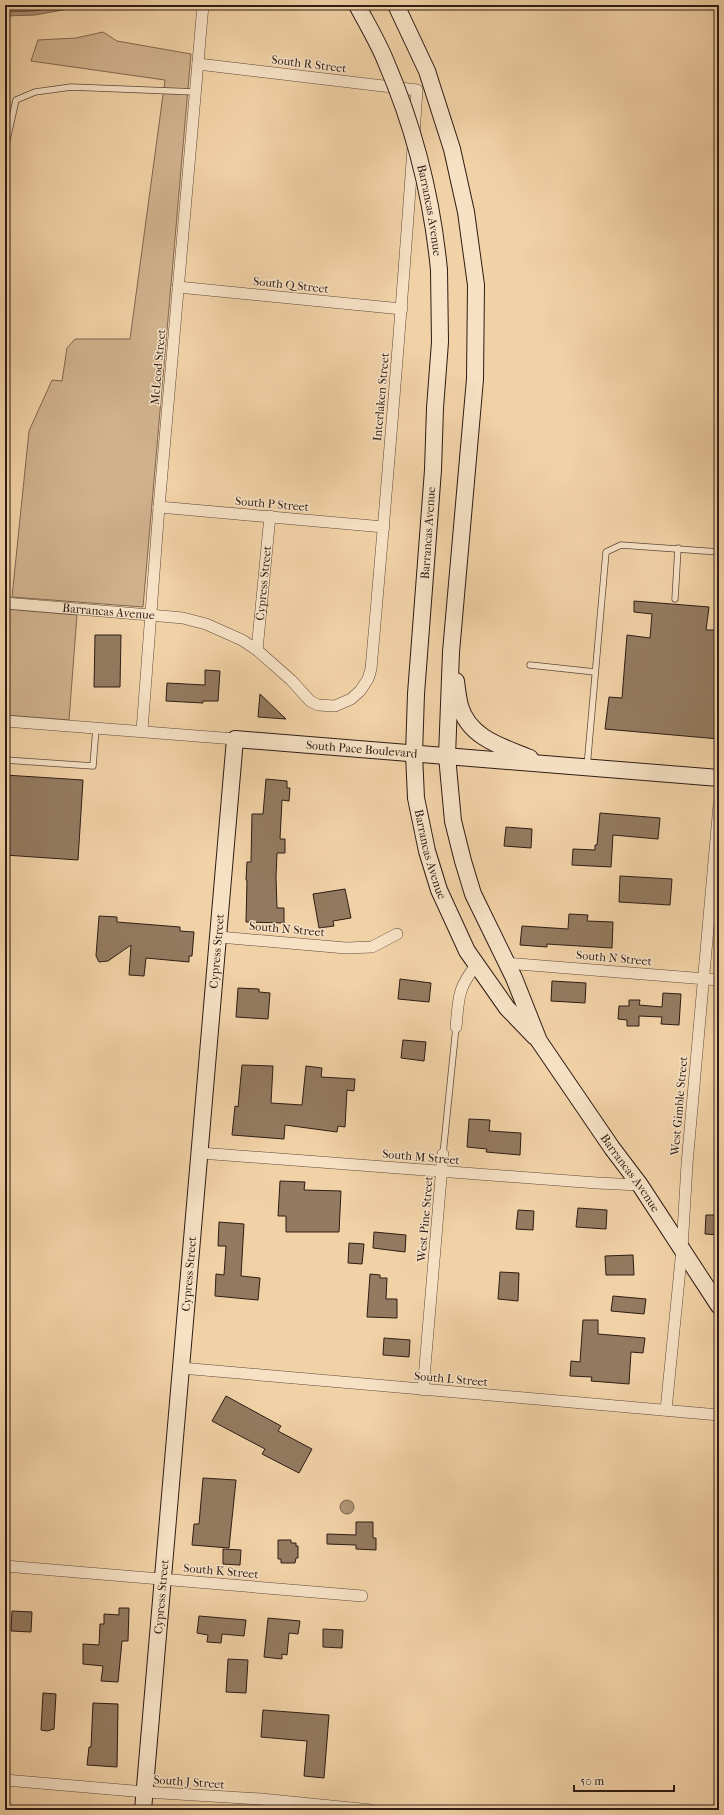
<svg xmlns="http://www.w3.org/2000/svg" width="724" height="1815" font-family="'IM FELL French Canon',serif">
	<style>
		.green { fill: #d0b28d; stroke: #7f6750 }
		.water { fill: #af9374; stroke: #7b634e }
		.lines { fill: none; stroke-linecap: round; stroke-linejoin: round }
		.shore { stroke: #6e5844; stroke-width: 1 }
		.building { fill: #937a60; stroke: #2e1c14 }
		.lane-casing { stroke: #5f4938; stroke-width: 7 }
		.street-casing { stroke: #5f4938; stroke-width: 12 }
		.secondary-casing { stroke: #2e1c14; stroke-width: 18 }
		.lane { stroke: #f6e1c5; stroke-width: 5.5 }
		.street { stroke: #f6e1c5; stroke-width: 11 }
		.secondary { stroke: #f6e1c5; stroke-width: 16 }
		.secondary-bridge-casing { stroke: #2e1c14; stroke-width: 18; stroke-linecap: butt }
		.secondary-bridge { stroke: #f6e1c5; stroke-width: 16 }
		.labels { text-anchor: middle; stroke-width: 3; stroke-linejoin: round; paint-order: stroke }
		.street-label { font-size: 12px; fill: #2e1c14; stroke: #f6e1c5 }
	</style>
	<rect width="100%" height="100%" fill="#f1d1a6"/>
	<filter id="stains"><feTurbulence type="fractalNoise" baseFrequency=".005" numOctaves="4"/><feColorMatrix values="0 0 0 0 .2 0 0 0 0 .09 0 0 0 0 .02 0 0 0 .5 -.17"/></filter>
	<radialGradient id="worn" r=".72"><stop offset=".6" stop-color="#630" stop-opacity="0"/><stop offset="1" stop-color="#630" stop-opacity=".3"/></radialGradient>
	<g class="green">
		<polygon points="103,32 117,41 191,54 143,607 12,597 29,431 52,380 62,381 67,348 75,339 130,339 165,80 31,61 38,40 76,38"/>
		<polygon points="5,609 77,615 69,720 5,715"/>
	</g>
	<g class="water">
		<polygon points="5,5 83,5 79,7 35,15 5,16"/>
		<circle cx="347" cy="1507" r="7"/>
	</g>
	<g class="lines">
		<polyline class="shore" points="5,12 35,11 70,5"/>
	</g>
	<g class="building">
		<polygon points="634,601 709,607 706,630 719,630 719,739 605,729 609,697 622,698 627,635 650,638 652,614 634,612"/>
		<polygon points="95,635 121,635 120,687 94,687"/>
		<polygon points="205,670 220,671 218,701 203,701 203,703 166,701 167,683 205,685"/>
		<polygon points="260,694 286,719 258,717"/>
		<polygon points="5,775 83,780 78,860 5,855"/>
		<polygon points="266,779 287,781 287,788 290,788 289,801 282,800 280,839 285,839 285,853 277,853 276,877 277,908 284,908 284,923 246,922 247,880 246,880 247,862 251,862 252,814 263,814"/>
		<polygon points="600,813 660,818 658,839 613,835 611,867 572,865 573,849 595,850 595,845 597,845"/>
		<polygon points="506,827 532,829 531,848 504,846"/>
		<polygon points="620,876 672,879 670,905 619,902"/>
		<polygon points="345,889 351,918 333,921 334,926 319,928 313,894"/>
		<polygon points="569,914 588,915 587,921 613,922 612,948 547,944 547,947 520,945 522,926 568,929"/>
		<polygon points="99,916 117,917 117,922 180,927 180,931 194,932 192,956 189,956 189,962 146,958 144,976 129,975 131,945 108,961 99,962 96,956"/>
		<polygon points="400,979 431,983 429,1002 398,999"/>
		<polygon points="552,981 586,983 585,1003 551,1001"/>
		<polygon points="238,988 259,989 259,992 270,993 268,1019 236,1017"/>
		<polygon points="663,993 681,994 679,1025 661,1024 662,1017 639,1016 639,1026 627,1026 627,1020 618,1019 619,1006 629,1006 629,1000 640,1000 639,1005 662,1007"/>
		<polygon points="403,1040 426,1042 424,1061 401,1058"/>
		<polygon points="242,1065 273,1066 271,1103 302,1105 306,1066 322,1068 321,1077 355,1079 354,1091 347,1090 345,1127 338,1126 337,1132 285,1125 284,1139 232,1135 235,1106 238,1107"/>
		<polygon points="469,1119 490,1120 489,1131 521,1133 520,1155 486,1152 487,1149 467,1147"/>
		<polygon points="280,1181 305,1182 304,1190 341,1191 339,1232 286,1232 286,1216 278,1216"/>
		<polygon points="578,1208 607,1210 606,1229 576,1227"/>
		<polygon points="518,1210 534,1211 533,1230 516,1229"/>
		<polygon points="706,1215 719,1215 719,1235 705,1234"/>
		<polygon points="219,1222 244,1224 241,1276 260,1278 258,1300 215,1296 216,1274 224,1275 226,1246 218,1246"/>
		<polygon points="374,1232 406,1235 405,1252 373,1248"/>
		<polygon points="349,1243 364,1244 362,1264 348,1263"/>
		<polygon points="633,1255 634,1275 606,1275 605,1256"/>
		<polygon points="500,1272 519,1273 518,1301 498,1299"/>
		<polygon points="370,1274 380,1275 380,1278 387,1278 386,1299 397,1299 397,1318 367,1317"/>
		<polygon points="613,1296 646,1299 644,1314 611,1311"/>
		<polygon points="583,1320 598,1320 598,1334 645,1338 643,1353 631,1352 629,1384 591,1381 592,1377 570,1376 571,1361 580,1362"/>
		<polygon points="384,1338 410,1340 409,1357 383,1355"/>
		<polygon points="226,1396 281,1426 278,1431 312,1449 299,1473 262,1454 265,1449 212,1421"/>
		<polygon points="203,1478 236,1480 229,1548 192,1545 194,1524 199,1524"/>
		<polygon points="356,1522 373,1522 373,1538 376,1538 376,1550 356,1549 356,1545 327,1544 327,1534 356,1535"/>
		<polygon points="278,1540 291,1540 291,1543 296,1543 296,1546 298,1546 298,1558 296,1558 295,1563 281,1563 281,1559 278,1559"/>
		<polygon points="223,1549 241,1550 240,1565 223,1564"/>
		<polygon points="119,1608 129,1608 128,1641 122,1641 118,1682 101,1681 103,1666 83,1664 83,1644 99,1645 100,1624 104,1624 104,1614 119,1615"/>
		<polygon points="12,1611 32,1612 31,1632 11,1631"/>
		<polygon points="199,1616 246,1620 244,1636 222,1634 221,1643 207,1642 208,1635 197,1633"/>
		<polygon points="268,1618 300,1621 298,1634 289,1633 287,1655 282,1654 282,1659 264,1657"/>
		<polygon points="323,1629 343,1630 342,1648 323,1647"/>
		<polygon points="228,1659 248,1660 246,1693 226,1692"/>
		<polygon points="43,1693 56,1694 54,1729 47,1731 41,1730"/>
		<polygon points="93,1703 118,1704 117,1767 87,1765 89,1747 91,1747"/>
		<polygon points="263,1710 329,1715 324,1778 304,1776 307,1741 261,1737"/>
	</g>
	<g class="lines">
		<defs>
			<g id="lane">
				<polyline points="5,149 16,100 35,92 71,87 196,92"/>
				<polyline points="675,599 678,548"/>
				<polyline points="530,665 595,672"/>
				<polyline points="5,760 93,766 96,728"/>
				<polyline points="587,767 606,552 621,545 719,552"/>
				<polyline points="443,1154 456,1027"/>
			</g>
			<g id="street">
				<polyline points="178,287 402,309"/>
				<polyline points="159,507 384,527"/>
				<path id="s1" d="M5 603 150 615 183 618 206 624 242 640 257 650 291 680 310 701 318 705 335 706 351 699 360 691 368 679 371 669C388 476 404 283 417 90L198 64"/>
				<path id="s2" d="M257 650 270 516"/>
				<polyline points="5,721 235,739"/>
				<polyline points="142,731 159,507 203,5"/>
				<polyline points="219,937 346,948 372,947 397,934"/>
				<polyline points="506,963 719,980"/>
				<path d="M456 1027C459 997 457 990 476 965"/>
				<polyline points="200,1153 597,1183 640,1185"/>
				<polyline points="181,1368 719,1415"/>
				<polyline points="423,1390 443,1154"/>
				<polyline points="666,1410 682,1249 687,1164 719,805"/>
				<polyline points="5,1566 362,1596"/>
				<polyline points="5,1780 145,1792 261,1799 371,1810"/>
			</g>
			<g id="secondary">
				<path id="s3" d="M396 5 427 71 452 149 466 212 476 285 475 379 451 652 447 756 453 821 463 861 473 894 514 978 539 1041 612 1148 640 1185 719 1306"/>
				<path id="s4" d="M439 270 440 342 435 408 433 470 416 694 414 754 416 798 427 851 439 890 467 951 507 1008 535 1037"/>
				<path d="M456 681C457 689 458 698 460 706 469 738 503 747 530 758"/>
				<path id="s5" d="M143 1810 235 739 719 778"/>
			</g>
		</defs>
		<use href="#lane" class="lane-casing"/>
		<use href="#street" class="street-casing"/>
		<use href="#secondary" class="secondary-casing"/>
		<use href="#lane" class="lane"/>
		<use href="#street" class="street"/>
		<use href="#secondary" class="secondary"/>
		<defs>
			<g id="secondary-bridge">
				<path id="s6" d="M357 5C367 24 378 42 386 62 415 129 432 198 439 270"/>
			</g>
		</defs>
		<use href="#secondary-bridge" class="secondary-bridge-casing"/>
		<use href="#secondary-bridge" class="secondary-bridge"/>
	</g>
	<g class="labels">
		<g class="street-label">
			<text transform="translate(309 64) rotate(7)" y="4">South R Street</text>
			<text dy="4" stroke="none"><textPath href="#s6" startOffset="219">Barrancas Avenue</textPath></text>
			<text transform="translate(291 285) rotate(6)" y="4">South Q Street</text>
			<text transform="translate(158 367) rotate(-85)" y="4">McLeod Street</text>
			<text transform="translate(381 397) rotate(-85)" y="4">Interlaken Street</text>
			<text transform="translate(272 504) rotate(5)" y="4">South P Street</text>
			<text transform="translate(428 533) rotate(-86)" y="4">Barrancas Avenue</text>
			<text dy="4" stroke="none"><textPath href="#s2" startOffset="67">Cypress Street</textPath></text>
			<text dy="4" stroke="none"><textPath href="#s1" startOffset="104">Barrancas Avenue</textPath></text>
			<text dy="4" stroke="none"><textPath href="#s5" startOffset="1202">South Pace Boulevard</textPath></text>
			<text dy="4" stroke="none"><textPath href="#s4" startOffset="587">Barrancas Avenue</textPath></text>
			<text transform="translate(287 929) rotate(5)" y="4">South N Street</text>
			<text dy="4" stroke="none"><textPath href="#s5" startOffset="862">Cypress Street</textPath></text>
			<text transform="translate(614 958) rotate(5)" y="4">South N Street</text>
			<text transform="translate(679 1106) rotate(-85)" y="4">West Gimble Street</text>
			<text transform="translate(421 1157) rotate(5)" y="4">South M Street</text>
			<text dy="4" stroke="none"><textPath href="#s3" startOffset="1228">Barrancas Avenue</textPath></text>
			<text transform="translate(425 1219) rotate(-85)" y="4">West Pine Street</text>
			<text dy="4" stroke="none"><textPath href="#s5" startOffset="538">Cypress Street</textPath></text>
			<text transform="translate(451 1379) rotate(5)" y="4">South L Street</text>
			<text transform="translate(221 1571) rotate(5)" y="4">South K Street</text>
			<text dy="4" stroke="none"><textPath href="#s5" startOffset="214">Cypress Street</textPath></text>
			<text transform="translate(189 1782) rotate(4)" y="4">South J Street</text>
		</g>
	</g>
	<rect width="724" height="1815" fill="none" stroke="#f1d1a6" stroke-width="20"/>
	<rect x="6" y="6" width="712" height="1803" fill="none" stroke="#2e1c14" stroke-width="2"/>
	<rect x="10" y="10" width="704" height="1795" fill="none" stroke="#2e1c14"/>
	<path d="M574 1785v6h100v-6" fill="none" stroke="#2e1c14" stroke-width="2"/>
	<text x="580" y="1785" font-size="12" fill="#2e1c14" stroke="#f6e1c5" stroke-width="3" paint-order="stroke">50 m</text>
	<rect width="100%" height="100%" filter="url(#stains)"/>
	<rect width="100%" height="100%" fill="url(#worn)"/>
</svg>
